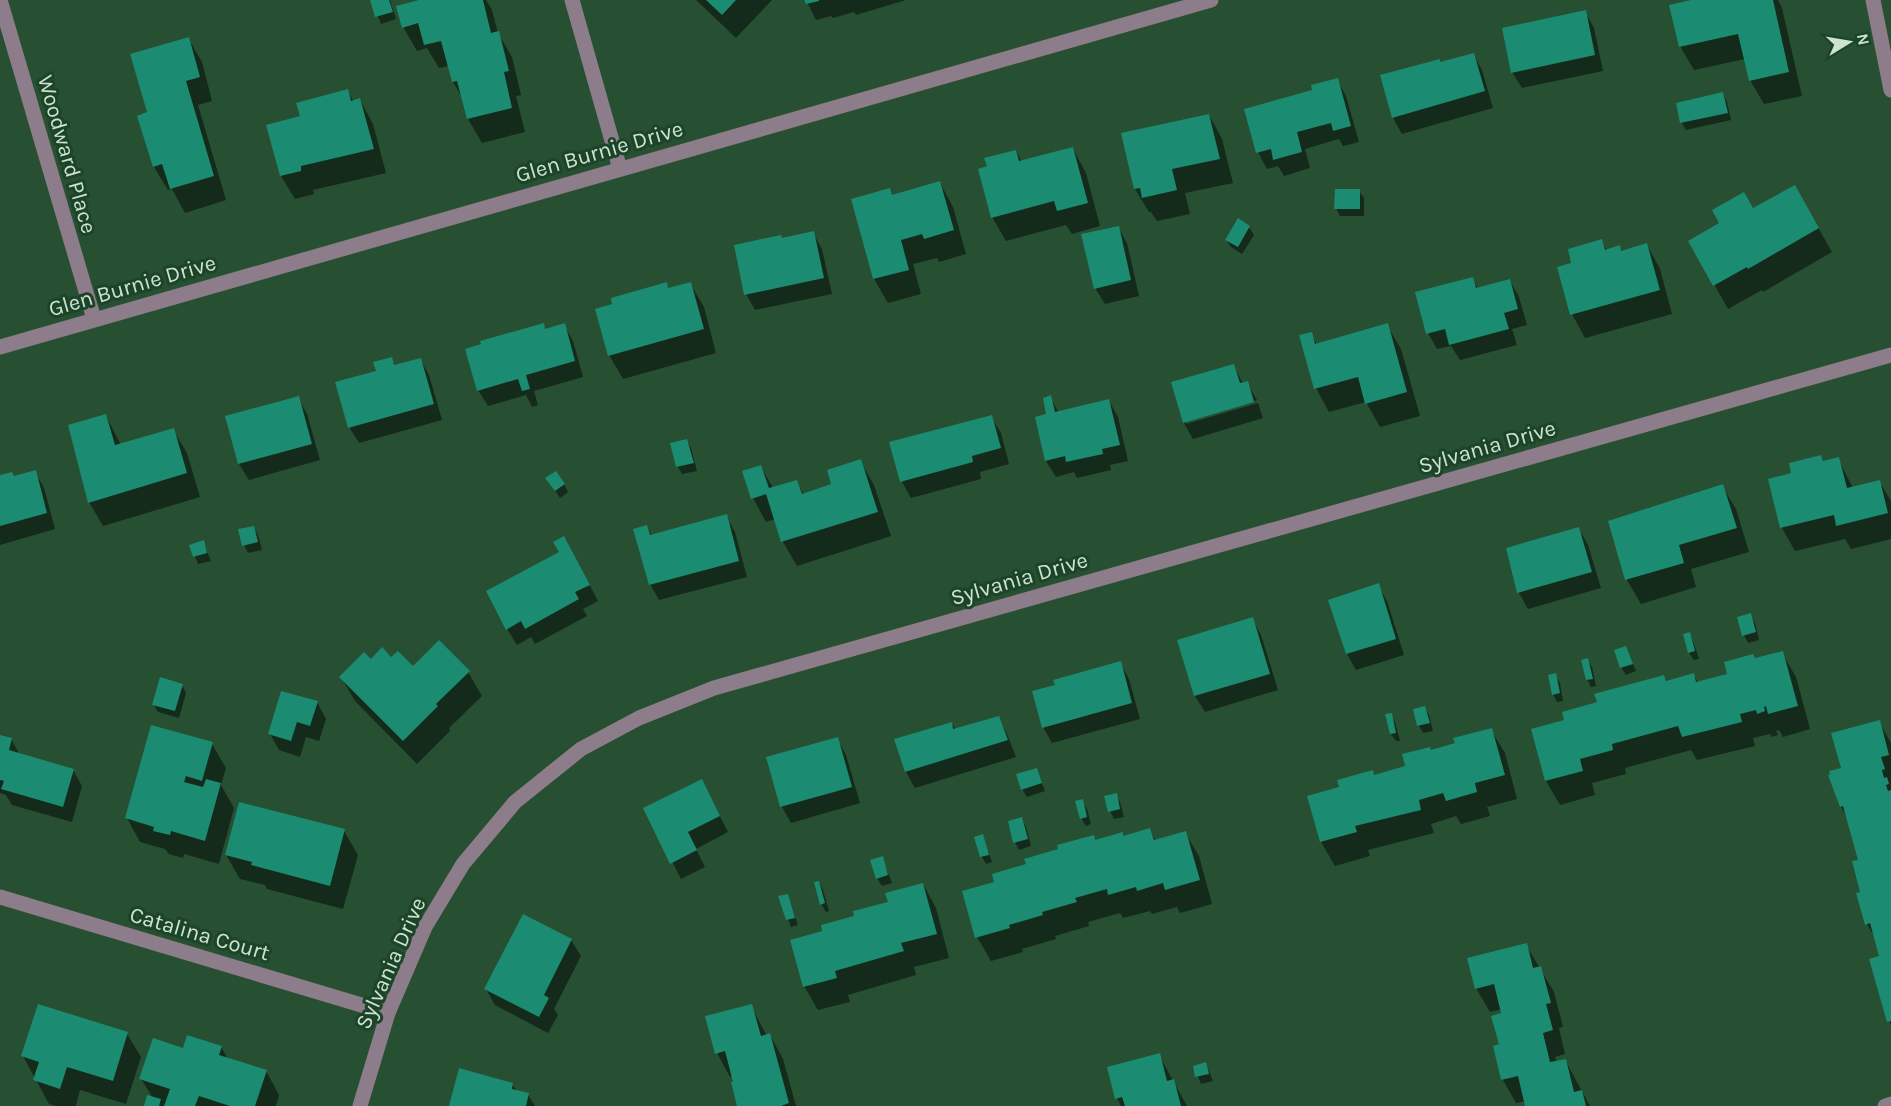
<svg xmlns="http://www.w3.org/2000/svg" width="1891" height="1106" font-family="Karla,sans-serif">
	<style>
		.shadow { fill: #0007 }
		.building { fill: #1b8c71 }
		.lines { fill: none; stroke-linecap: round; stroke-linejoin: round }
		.minor { stroke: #8d7c8a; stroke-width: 15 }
		.labels { text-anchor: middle; stroke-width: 6; stroke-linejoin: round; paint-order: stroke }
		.street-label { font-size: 22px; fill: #cde3d2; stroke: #1c4428 }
	</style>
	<rect width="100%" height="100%" fill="#274f32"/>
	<g class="shadow">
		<polygon points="372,0 390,0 396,19 381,24"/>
		<polygon points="425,0 486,0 492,10 498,33 512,57 521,95 516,96 525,132 482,143 468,119 463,99 453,82 449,66 439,68 427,48 417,51 403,27"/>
		<polygon points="696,0 772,0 736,38"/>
		<polygon points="806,0 906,0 856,15 854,12 833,18 831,16 816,20"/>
		<polygon points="1698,0 1778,0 1782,8 1802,96 1764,104 1750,80 1745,59 1694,70 1680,46"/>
		<polygon points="1585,12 1594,28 1603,71 1522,88 1512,72"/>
		<polygon points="188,38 202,62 212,101 198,105 226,200 185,213 172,189 168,190 154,167 139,117 149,113"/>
		<polygon points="1473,54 1482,70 1493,108 1402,134 1393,118 1441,63"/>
		<polygon points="1337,80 1346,96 1359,142 1343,146 1339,139 1305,149 1310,168 1284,176 1278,166 1267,169 1258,152 1314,91"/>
		<polygon points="347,91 354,102 360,100 373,124 386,173 313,190 314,194 295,199 281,176 302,117"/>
		<polygon points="1723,94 1727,102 1731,120 1686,130 1682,123 1678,104"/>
		<polygon points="1209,115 1222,139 1233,183 1185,193 1190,214 1157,221 1151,212 1149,212 1135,189"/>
		<polygon points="1073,149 1086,173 1100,226 1072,234 1066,225 1006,241 992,217 989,167 1016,151 1022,162"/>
		<polygon points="940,183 953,207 966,254 939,262 937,258 913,264 921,294 888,303 874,279 853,200 889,190 893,196"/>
		<polygon points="1795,187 1832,252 1763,292 1762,290 1728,309 1690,242"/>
		<polygon points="1359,191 1364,198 1364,216 1340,216 1336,208"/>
		<polygon points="1238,220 1249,227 1254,235 1242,254 1231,247 1226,240"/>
		<polygon points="1118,227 1127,243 1139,296 1105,304 1095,288"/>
		<polygon points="813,233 822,249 832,294 755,310 746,294 782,239"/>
		<polygon points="1601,241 1607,251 1619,247 1622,252 1647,245 1660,269 1672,314 1585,338 1572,314 1573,264"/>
		<polygon points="1472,278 1478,289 1510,281 1519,297 1527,325 1512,329 1517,345 1460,360 1451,346 1437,349 1428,333"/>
		<polygon points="690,283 704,307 716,353 623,379 609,355 666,284 669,289"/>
		<polygon points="543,325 546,330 564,325 573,341 583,377 534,391 538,405 532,407 526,395 488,406 478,390"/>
		<polygon points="1387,325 1401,349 1420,416 1380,427 1366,402 1329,412 1316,388 1311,334 1317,345"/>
		<polygon points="391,359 395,366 420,359 429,375 442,420 359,443 349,427 378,372"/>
		<polygon points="1234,366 1243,384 1247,383 1257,400 1186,421 1186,424 1258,403 1263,418 1193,439 1184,423"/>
		<polygon points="1050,397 1059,413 1109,401 1118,417 1128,461 1110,465 1111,470 1077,478 1074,472 1056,477 1046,461 1037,418 1048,415"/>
		<polygon points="298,398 307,414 320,460 249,480 239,464"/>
		<polygon points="106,416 121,445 173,430 187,453 200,497 103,526 89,502"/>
		<polygon points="991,417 1001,433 1009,464 980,472 981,479 911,498 902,482"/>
		<polygon points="686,440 691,448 697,471 682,474 678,467 671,444"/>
		<polygon points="1821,456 1824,463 1838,459 1853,488 1879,481 1891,501 1891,539 1851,549 1845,539 1795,551 1782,528 1793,474"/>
		<polygon points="860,461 874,485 891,536 797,566 783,542 776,519 766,522 753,498 761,467 773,488 796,481 804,495 833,485"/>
		<polygon points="35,472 44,488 55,529 0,545 0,477 14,478"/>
		<polygon points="564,484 568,492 560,498 552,486"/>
		<polygon points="1722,486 1736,509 1749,552 1691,569 1696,587 1641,604 1627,580 1610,522"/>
		<polygon points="726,516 735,532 747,577 659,600 650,584 646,526 652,536"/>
		<polygon points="254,528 258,535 262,550 248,553 244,545"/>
		<polygon points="1579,529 1588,545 1601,588 1528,609 1519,593 1508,549"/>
		<polygon points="203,542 211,561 198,564 191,546"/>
		<polygon points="573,554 598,601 583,609 587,616 535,644 531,637 517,645 507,629"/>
		<polygon points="1378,585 1387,601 1404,655 1356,670 1347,654 1330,601"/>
		<polygon points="1750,615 1755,623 1759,640 1748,643 1744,635"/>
		<polygon points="1252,619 1261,635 1278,690 1205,712 1195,696"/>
		<polygon points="1689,634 1693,641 1699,659 1694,660 1689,653 1684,635"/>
		<polygon points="1626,648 1636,671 1626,675 1621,667"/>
		<polygon points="1782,653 1796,677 1810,729 1783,737 1779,730 1776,731 1778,735 1772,737 1770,734 1753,738 1755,746 1697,760 1691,750 1625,768 1626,774 1592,783 1595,795 1560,805 1546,781 1533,730 1566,721 1599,703 1664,676 1667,682 1694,675 1698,683 1729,675 1755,660"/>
		<polygon points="391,659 413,668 468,672 482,696 449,728 450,731 417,764 355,701 341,677 371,661"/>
		<polygon points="1587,660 1592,667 1596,686 1591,687 1587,679"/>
		<polygon points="1120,663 1129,679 1140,719 1052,743 1043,727"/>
		<polygon points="1555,675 1560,683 1563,701 1557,702 1553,694"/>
		<polygon points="182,685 186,693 179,718 158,712 154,705"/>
		<polygon points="317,702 326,719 319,741 306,737 300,757 279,750 270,734"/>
		<polygon points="1424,707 1429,715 1433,731 1423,733 1419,726 1415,710"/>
		<polygon points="1391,714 1395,722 1400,741 1396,741 1391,734 1387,715"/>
		<polygon points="998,718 1007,734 1016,757 915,788 906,772 896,740 952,724 956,730"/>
		<polygon points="1879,722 1891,743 1891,1026 1871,960 1881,957 1877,941 1867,924 1859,861 1848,818 1841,807 1843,769"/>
		<polygon points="1491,730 1505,753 1517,799 1487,807 1490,816 1461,824 1456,816 1431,824 1434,833 1368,850 1370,856 1335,866 1321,842 1309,797 1407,767 1431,751 1456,744"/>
		<polygon points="0,736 11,739 20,755 73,770 82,786 72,822 12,805 6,795 0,793"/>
		<polygon points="837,739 846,755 860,803 791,823 782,807 768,758"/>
		<polygon points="212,744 226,768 221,785 234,808 219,864 184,854 183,858 169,854 165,849 140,842 127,818"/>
		<polygon points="1036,769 1045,791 1027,797 1022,789"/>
		<polygon points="1116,795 1120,802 1124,817 1114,819 1110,811"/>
		<polygon points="710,797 728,832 696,849 705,867 681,879 645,809"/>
		<polygon points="1082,801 1087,809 1091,824 1086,826 1081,818"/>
		<polygon points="1022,819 1026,827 1031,846 1019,850 1015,842"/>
		<polygon points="1150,830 1156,841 1185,833 1199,856 1212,904 1180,913 1177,907 1152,914 1150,911 1123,918 1120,913 1088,922 1089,926 1055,936 1056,939 1022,949 1023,952 991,961 977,937 996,883 1096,841 1122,834 1124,837"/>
		<polygon points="344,831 358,855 343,909 267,889 265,885 240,879 226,855"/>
		<polygon points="982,836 992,862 986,864 982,857"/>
		<polygon points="882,858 892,883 882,886 877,878"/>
		<polygon points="819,882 823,890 829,911 826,912 821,904"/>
		<polygon points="923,884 936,908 949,958 914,967 916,975 848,995 850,1002 818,1010 804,986 824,932 889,903"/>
		<polygon points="787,895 798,925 791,927 780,897"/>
		<polygon points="571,940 581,956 554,1009 558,1015 548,1033 495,1005 486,989"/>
		<polygon points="1526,945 1554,992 1563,1027 1559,1028 1565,1054 1555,1057 1557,1062 1565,1060 1590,1106 1527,1106 1526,1101 1516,1103 1503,1080 1500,1046 1502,1009 1490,1012 1476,988"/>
		<polygon points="751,1006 767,1036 770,1035 783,1059 796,1106 738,1106 733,1076 730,1077 717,1053"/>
		<polygon points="127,1034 141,1057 126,1104 80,1090 76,1106 56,1106 49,1104 23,1056"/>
		<polygon points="221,1047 228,1059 266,1071 279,1095 276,1106 145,1106 153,1098 141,1079 184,1050"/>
		<polygon points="1159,1055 1187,1106 1121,1106 1117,1098"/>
		<polygon points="1206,1064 1213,1081 1201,1084 1194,1067"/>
		<polygon points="512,1084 517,1092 528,1095 535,1106 450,1106"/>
	</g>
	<g class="building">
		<polygon points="370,0 389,0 393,12 375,17"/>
		<polygon points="419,0 483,0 491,33 499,31 509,71 504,72 512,108 467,119 457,81 452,82 441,41 424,45 418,23 402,28 396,6"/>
		<polygon points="706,0 736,0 722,15"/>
		<polygon points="804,0 819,0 819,1 806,4"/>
		<polygon points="1691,0 1773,0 1789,72 1749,81 1738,34 1679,47 1669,5"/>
		<polygon points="1586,10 1595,55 1511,73 1502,28"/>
		<polygon points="189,37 200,77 186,81 214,176 170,189 162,164 153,167 137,116 147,112 130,54"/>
		<polygon points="1474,53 1485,91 1392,118 1380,75 1440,59 1440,62"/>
		<polygon points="1338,78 1351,126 1333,131 1331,123 1297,132 1302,152 1273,160 1271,149 1256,153 1244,109 1312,90 1311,85"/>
		<polygon points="348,89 351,101 360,98 374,149 301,166 301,171 280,176 266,125 300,116 296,103"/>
		<polygon points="1723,92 1728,113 1680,123 1676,103"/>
		<polygon points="1209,114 1220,159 1172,169 1177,190 1142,198 1140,188 1134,189 1121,133"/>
		<polygon points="1073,147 1088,203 1057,211 1054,201 991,218 978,169 987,166 984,158 1016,150 1019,161"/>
		<polygon points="940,181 954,230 924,239 922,234 901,240 909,270 873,279 851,199 890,188 892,195"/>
		<polygon points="1795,185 1819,228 1748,269 1747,267 1713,286 1688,241 1719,223 1712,210 1744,192 1753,208"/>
		<polygon points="1335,189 1360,189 1360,209 1334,209"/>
		<polygon points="1238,218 1250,226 1238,247 1225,240"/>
		<polygon points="1119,226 1131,280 1094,289 1081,234"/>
		<polygon points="814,231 824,278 744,295 734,245 781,235 782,238"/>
		<polygon points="1602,239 1605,250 1620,245 1621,251 1647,243 1660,290 1570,315 1557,267 1571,263 1568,249"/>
		<polygon points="1473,277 1476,288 1510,279 1518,309 1504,313 1509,329 1449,345 1445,329 1426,334 1415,292"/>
		<polygon points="667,282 668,288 691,282 704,329 608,356 595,309 612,304 611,298"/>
		<polygon points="544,323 545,329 565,323 575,361 526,375 530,389 522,391 518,379 477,391 465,349 481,344 480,341"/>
		<polygon points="1388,323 1407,392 1365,404 1358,377 1314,389 1299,335 1312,332 1315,344"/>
		<polygon points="392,357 394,365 421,358 434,404 348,428 335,382 376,371 373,362"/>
		<polygon points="1234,364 1240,383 1248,381 1254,402 1183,423 1171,382"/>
		<polygon points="1051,395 1055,412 1109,399 1120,445 1102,449 1103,454 1066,462 1065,456 1045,461 1035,417 1046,414 1043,398"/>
		<polygon points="299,396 312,444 238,464 225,416"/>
		<polygon points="106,414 115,445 174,428 187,473 88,503 68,425"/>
		<polygon points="992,415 1001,448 972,456 973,462 900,482 889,442"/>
		<polygon points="687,439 694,463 676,467 670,443"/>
		<polygon points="1821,455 1823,461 1839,457 1847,488 1880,480 1888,513 1836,526 1834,515 1780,528 1768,479 1791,473 1789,463"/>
		<polygon points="861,459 878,512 781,542 766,494 751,499 742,471 761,465 769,488 797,480 802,494 831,484 827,470"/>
		<polygon points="36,470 47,513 0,526 0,475 12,472 14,476"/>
		<polygon points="556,471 565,484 555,491 545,478"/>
		<polygon points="1723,484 1737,528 1679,545 1684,563 1625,580 1608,521"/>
		<polygon points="727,514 739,561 649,585 633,529 647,525 650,535"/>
		<polygon points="254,526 258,542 242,546 238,529"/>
		<polygon points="1579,527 1592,572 1517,593 1506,548"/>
		<polygon points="564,536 590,585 575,592 579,599 525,629 521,621 506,630 486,591 559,552 553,542"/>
		<polygon points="204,540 207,553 193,557 189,545"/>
		<polygon points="1379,583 1396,639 1346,654 1328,600"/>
		<polygon points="1751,613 1756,632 1742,636 1737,617"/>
		<polygon points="1253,617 1270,674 1194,696 1177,640"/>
		<polygon points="1690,632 1695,651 1688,653 1683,634"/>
		<polygon points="439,640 470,671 436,704 438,706 403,741 339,677 364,652 371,659 382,647 391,657 398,651 413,666"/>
		<polygon points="1626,646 1633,664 1620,668 1614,650"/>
		<polygon points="1783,651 1798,706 1768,714 1766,706 1764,707 1765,711 1757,714 1756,710 1740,714 1742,722 1682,737 1678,726 1612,744 1613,750 1580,759 1583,771 1545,781 1531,729 1564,720 1562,712 1597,702 1594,694 1664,675 1666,681 1694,673 1696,682 1727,674 1724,662 1753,654 1755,658"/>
		<polygon points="1588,658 1593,679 1586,680 1581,660"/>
		<polygon points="1121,661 1132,703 1042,728 1032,691 1055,685 1053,680"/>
		<polygon points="1556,673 1560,693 1552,695 1548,675"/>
		<polygon points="160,677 183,684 175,711 152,705"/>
		<polygon points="281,691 318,701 310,726 297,722 291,741 268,734"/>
		<polygon points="1425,706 1430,723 1417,726 1413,709"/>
		<polygon points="1392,713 1396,733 1390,734 1385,714"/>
		<polygon points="999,716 1008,740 905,772 894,739 952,722 953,729"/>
		<polygon points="1880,720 1889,755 1881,757 1885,769 1882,770 1884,778 1887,777 1889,784 1886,785 1888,791 1891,790 1891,1021 1887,1022 1869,959 1879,956 1870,923 1865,925 1856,893 1860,892 1852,861 1858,860 1843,806 1840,807 1828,775 1830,775 1829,771 1841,768 1831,733"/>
		<polygon points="151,725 213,742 202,781 186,776 184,782 203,787 206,779 221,783 205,841 171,831 170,835 153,831 154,827 125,818"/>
		<polygon points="1492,728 1505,775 1475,783 1477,792 1446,801 1443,793 1419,800 1421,810 1355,826 1357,832 1320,842 1307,796 1339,787 1337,780 1373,770 1374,775 1405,766 1402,754 1430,747 1431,750 1455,743 1453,738"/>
		<polygon points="0,735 12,738 9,750 74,769 63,807 1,789 4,781 0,780"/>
		<polygon points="838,737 852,787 780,807 766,757"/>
		<polygon points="1037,768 1042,783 1021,790 1016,774"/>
		<polygon points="702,779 720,816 688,832 697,850 670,864 643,808"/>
		<polygon points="1117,793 1120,809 1108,812 1104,796"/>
		<polygon points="1083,799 1087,817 1080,819 1075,801"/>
		<polygon points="239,802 345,829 330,886 251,865 252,862 225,855"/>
		<polygon points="1022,817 1028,839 1013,843 1008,821"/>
		<polygon points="1150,828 1154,840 1186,831 1200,880 1165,890 1163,883 1137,891 1136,887 1108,895 1107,889 1075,898 1077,902 1042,912 1043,915 1009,925 1010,928 975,938 962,891 994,882 992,874 1026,864 1024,859 1058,849 1057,845 1094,835 1095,840 1123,832 1123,836"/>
		<polygon points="983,834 989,855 980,857 974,837"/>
		<polygon points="883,856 888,875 876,879 870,860"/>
		<polygon points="819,881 825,903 820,905 814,882"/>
		<polygon points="923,883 937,934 901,943 904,951 835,971 837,978 803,987 790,940 822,931 821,925 854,916 853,911 888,902 885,893"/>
		<polygon points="788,894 795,918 786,920 778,896"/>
		<polygon points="523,914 572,939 544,995 549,998 539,1017 484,989"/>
		<polygon points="1527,943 1533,968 1541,966 1551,1003 1546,1004 1553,1030 1543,1033 1550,1062 1566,1059 1574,1092 1582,1090 1586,1106 1525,1106 1518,1076 1501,1080 1493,1046 1499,1044 1491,1016 1501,1013 1494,984 1475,989 1467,958"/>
		<polygon points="38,1004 128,1032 113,1081 67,1067 60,1089 33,1080 39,1062 21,1056"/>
		<polygon points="752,1004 761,1036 770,1033 789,1103 781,1106 737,1106 731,1082 733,1082 725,1051 715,1054 705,1016"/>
		<polygon points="187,1035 222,1046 219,1055 267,1070 255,1106 230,1106 199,1096 195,1106 164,1106 170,1089 139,1079 153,1038 183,1048"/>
		<polygon points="1160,1053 1167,1081 1174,1079 1181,1106 1125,1106 1122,1097 1115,1099 1107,1067"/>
		<polygon points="1206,1062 1209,1074 1195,1077 1193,1066"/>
		<polygon points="459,1068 513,1083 512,1089 529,1093 526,1106 449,1106"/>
		<polygon points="147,1095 161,1099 159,1106 144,1106"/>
	</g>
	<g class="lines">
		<g class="minor">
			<polyline points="0,0 94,319"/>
			<polyline points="572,0 620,169"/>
			<polyline points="1873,0 1891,90"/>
			<polyline points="0,347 1211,0"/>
			<polyline points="0,897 388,1013"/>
			<polyline points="360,1106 388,1013 425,927 463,864 515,802 581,749 639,718 714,688 1891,355"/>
			<polyline points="1885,1106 1891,1104"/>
		</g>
	</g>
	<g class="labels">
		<g class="street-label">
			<text transform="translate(599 151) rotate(-16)" y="8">Glen Burnie Drive</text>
			<text transform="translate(68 154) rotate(74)" y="8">Woodward Place</text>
			<text transform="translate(132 285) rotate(-16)" y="8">Glen Burnie Drive</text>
			<text transform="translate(1487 446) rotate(-16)" y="8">Sylvania Drive</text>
			<text transform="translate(1019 578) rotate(-16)" y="8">Sylvania Drive</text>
			<text transform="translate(200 933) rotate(16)" y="8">Catalina Court</text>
			<text transform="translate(390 963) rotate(-66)" y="8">Sylvania Drive</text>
		</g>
	</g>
	<g transform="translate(1849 42) rotate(79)" stroke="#1c4428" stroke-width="4.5" paint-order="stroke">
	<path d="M0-4.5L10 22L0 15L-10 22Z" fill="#cde3d2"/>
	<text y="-9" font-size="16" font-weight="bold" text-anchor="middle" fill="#cde3d2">N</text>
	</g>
</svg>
